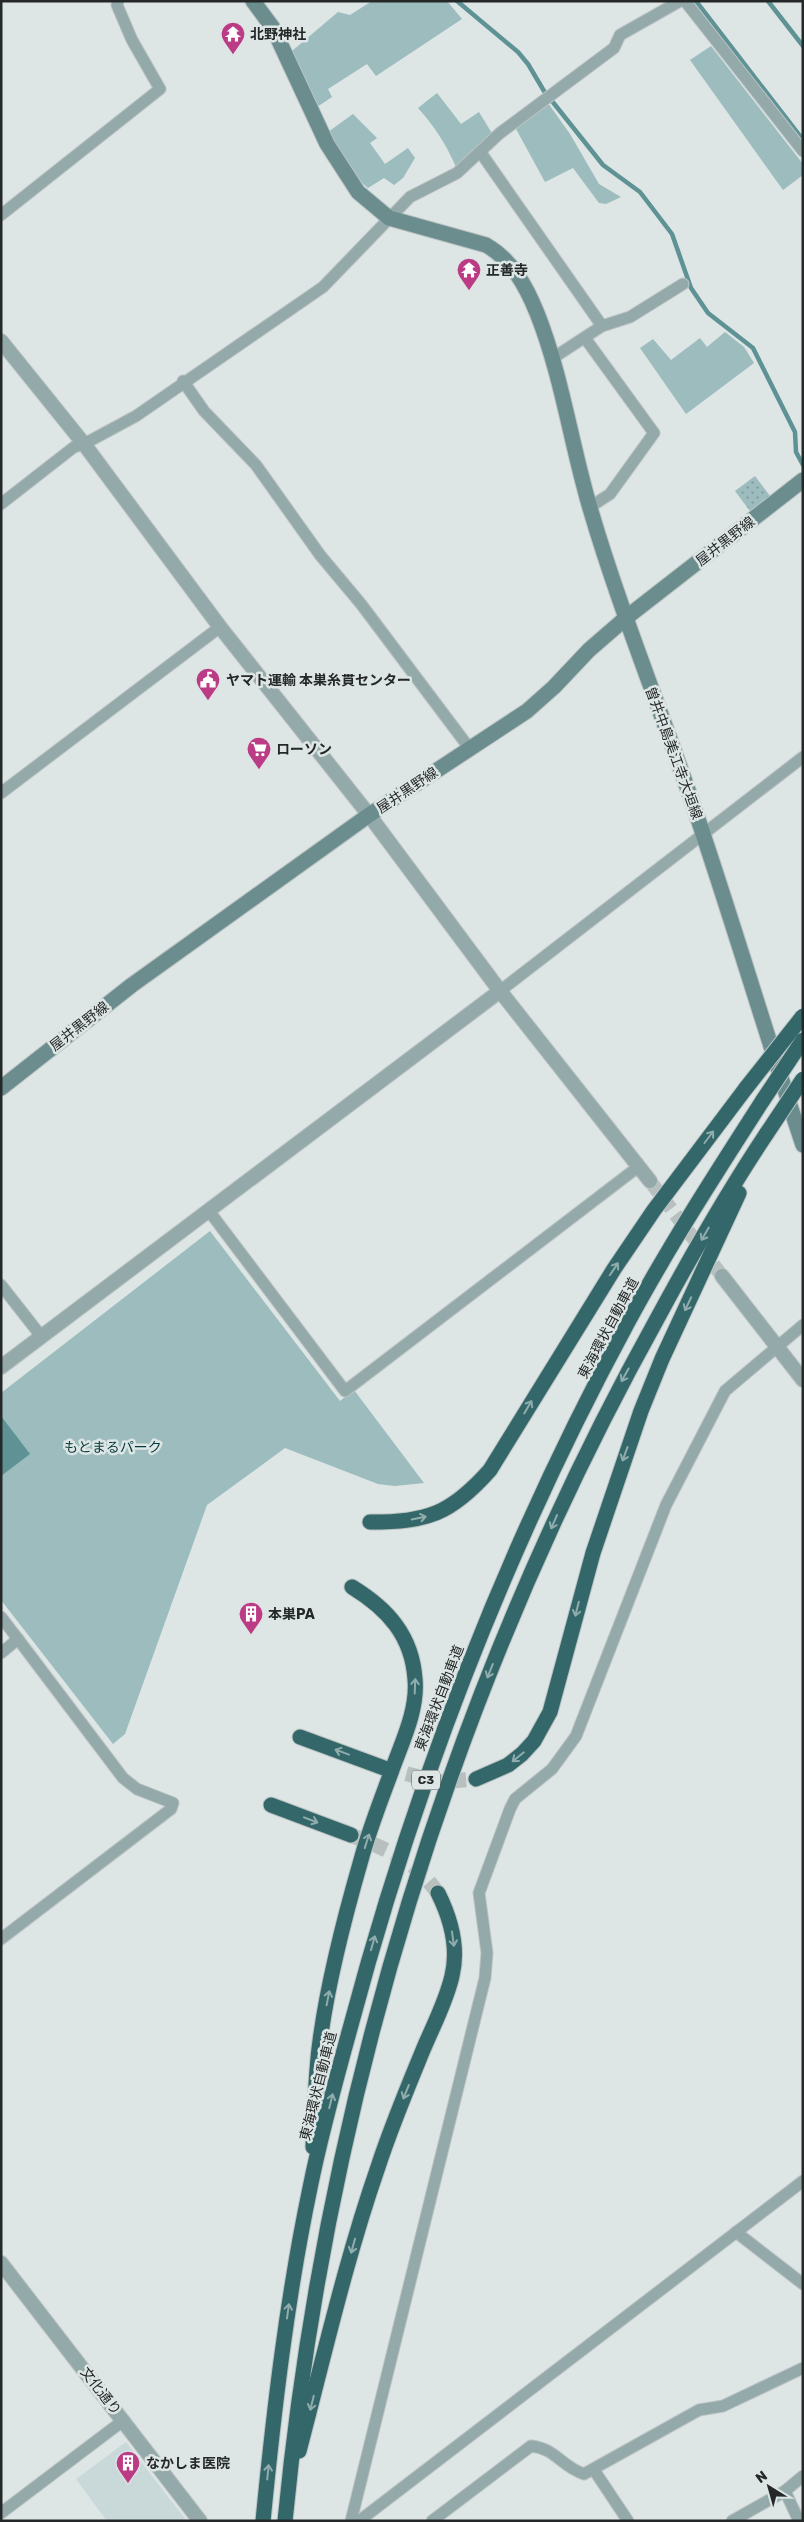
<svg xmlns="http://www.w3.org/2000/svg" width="804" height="2522" font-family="Rubik,'Noto Sans JP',sans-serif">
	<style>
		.built { fill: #c9d9da }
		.green { fill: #9cbcbd }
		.garden { fill: url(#garden-dots) }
		.water { fill: #5e9294 }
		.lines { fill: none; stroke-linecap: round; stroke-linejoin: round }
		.stream { stroke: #5e9294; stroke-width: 4.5 }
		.tertiary-tunnel { stroke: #b8bfbf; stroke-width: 14; stroke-dasharray: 14 7; stroke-linecap: butt }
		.motorway-tunnel { stroke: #b8bfbf; stroke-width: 15; stroke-dasharray: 15 8; stroke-linecap: butt }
		.minor-casing { stroke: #bcc3c3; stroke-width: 13 }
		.tertiary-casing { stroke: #bcc3c3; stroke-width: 16 }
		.secondary-casing { stroke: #bcc3c3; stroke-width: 17 }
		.motorway-casing { stroke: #bcc3c3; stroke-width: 17 }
		.minor { stroke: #93a9aa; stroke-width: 11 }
		.tertiary { stroke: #93a9aa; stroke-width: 14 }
		.secondary { stroke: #6b8d8e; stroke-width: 15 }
		.motorway { stroke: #336769; stroke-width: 15 }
		.motorway-bridge-casing { stroke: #bcc3c3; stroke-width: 17; stroke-linecap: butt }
		.motorway-bridge { stroke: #336769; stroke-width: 15 }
		.oneway { stroke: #90acad }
		.labels { text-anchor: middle; stroke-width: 5; stroke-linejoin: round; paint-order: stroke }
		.shield { fill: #dde5e5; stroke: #5c6161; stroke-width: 1 }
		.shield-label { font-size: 12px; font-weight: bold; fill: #252828 }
		.poi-label { font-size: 14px; font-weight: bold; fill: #252828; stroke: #dde5e5; text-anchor: start }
		.street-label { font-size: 14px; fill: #252828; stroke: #dde5e5 }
		.park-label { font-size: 14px; fill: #053a3c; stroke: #dde5e5 }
	</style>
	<defs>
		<pattern id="garden-dots" width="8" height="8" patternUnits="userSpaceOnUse" patternTransform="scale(1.25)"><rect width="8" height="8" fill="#9cbcbd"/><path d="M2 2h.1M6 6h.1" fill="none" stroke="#7f999a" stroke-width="1.8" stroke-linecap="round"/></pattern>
	</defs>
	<rect width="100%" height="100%" fill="#dde5e5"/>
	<polygon class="built" points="126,2442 172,2502 187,2521 107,2521 76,2479"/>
	<g class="green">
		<polygon points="372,1 447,1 462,19 376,76 367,64 328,89 332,97 317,107 292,51 338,12 350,15"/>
		<polygon points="711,46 803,164 803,175 783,190 690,60"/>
		<path d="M437 93 461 124 479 112 493 135 456 167C446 144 435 127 418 108Z"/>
		<polygon points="548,103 570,134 599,184 621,197 606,204 599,203 573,168 545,182 515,127"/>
		<polygon points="353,114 377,138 370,143 385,164 408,148 415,158 403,178 394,185 384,178 368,188 362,183 328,132"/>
		<polygon points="725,332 744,347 754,363 686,414 640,348 653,339 671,360 700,338 707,347"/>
		<polygon points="210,1231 340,1401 354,1390 424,1483 395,1486 378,1484 285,1448 207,1505 125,1734 113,1744 1,1600 1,1393"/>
	</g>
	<polygon class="garden" points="755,476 770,496 750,511 735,491"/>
	<polygon class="water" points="1,1416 30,1454 1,1476"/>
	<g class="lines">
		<g class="stream">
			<polyline points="457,1 518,52 528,64 544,91 603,165 640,192 672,234 691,288 708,313 753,348 795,432 796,452 803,465"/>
			<polyline points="696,1 803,140"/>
			<polyline points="768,1 803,46"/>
		</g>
		<polyline class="tertiary-tunnel" points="650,1181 722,1276"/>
		<g class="motorway-tunnel">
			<polyline points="384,1768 439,1782 476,1779"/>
			<path d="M351 1835C391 1852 411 1857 438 1893"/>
		</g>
		<defs>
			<g id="minor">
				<polyline points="685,1 803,151"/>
				<polyline points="481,153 602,326"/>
				<polyline points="1,215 160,89 132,40 117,5 118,1"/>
				<polyline points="585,338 654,433 610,494 590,507"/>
				<polyline points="553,358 602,326 630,317 683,284"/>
				<polyline points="183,381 204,411 256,465 320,555 361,604 470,749"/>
				<polyline points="1,504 74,447 84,444 136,416 323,287 410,197 457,173 500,133 614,48 620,35 680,1"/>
				<polyline points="1,793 220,627"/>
				<polyline points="500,991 803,757"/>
				<polyline points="209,1211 345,1391 638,1167"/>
				<polyline points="1,1285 41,1336"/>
				<polyline points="1,1617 18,1639 1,1653"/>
				<polyline points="1,1939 171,1809 173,1803 137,1789 123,1778 18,1639"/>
				<polyline points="736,2232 803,2284"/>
				<polyline points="594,2470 628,2521"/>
				<polyline points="785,2491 799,2521"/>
				<polyline points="1,2513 124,2420"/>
				<polyline points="351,2521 485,1978 487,1953 479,1893 510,1809 515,1799 552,1769 576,1736 666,1505 725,1391 803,1325"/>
				<polyline points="359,2521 803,2181"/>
				<path d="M432 2521 531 2446C557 2449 560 2466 584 2474L699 2410 723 2406 803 2368"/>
				<polyline points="732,2521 785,2491 803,2476"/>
			</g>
			<g id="tertiary">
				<polyline points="1,341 84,444 220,627 369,815 500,991 650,1181"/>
				<polyline points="722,1276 803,1380"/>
				<polyline points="1,1367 500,991"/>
				<polyline points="1,2263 200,2521"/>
			</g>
			<g id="secondary">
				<path d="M253 1 273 28 327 144 358 192 389 218 486 245C512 260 526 286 537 313 562 376 571 444 590 508 623 620 668 727 704 837 738 939 769 1043 803 1145"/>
				<polyline points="1,1088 132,985 369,815 527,711 554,687 589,650 627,617 803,480"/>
			</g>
			<g id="motorway">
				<path d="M370 1522C428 1522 451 1514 490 1470L614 1269 654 1210 746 1088"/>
				<polyline points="300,1737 384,1768"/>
				<polyline points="476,1779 508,1765 522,1754 534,1741 550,1712 593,1553 641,1411 662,1359 739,1193"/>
				<polyline points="271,1805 351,1835"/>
				<path d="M313 2147C315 2112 315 2076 320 2041 328 1980 344 1919 361 1860 369 1830 381 1800 392 1770 402 1742 418 1710 415 1679 412 1636 388 1609 352 1587"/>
				<path d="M299 2451C324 2356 346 2259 378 2167 391 2127 407 2089 423 2050 433 2026 446 2002 452 1976 459 1947 451 1919 438 1893"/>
				<path d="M263 2521C274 2409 287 2298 310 2188 321 2133 336 2079 351 2025 416 1781 508 1544 628 1322 669 1246 716 1173 763 1100"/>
				<path d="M285 2521C326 2101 452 1688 657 1319 691 1256 727 1193 767 1133"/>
			</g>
		</defs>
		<use href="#minor" class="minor-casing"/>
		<use href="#tertiary" class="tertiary-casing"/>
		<use href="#secondary" class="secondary-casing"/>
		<use href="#motorway" class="motorway-casing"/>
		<use href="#minor" class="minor"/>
		<use href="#tertiary" class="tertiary"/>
		<use href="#secondary" class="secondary"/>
		<use href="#motorway" class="motorway"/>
		<defs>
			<g id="motorway-bridge">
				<polyline points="746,1088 803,1016"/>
				<polyline points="763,1100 803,1040"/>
				<polyline points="767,1133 803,1079"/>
			</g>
		</defs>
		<use href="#motorway-bridge" class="motorway-bridge-casing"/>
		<use href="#motorway-bridge" class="motorway-bridge"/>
	</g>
	<defs><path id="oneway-shaft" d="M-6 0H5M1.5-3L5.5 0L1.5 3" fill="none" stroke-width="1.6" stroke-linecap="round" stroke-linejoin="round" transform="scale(1.25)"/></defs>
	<g class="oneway">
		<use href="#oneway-shaft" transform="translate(709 1137) rotate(-53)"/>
		<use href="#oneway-shaft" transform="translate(705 1234) rotate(120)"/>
		<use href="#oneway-shaft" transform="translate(614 1269) rotate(-56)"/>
		<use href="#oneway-shaft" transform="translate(688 1304) rotate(115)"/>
		<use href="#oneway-shaft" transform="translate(625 1375) rotate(119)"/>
		<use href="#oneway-shaft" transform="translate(528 1407) rotate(-60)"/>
		<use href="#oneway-shaft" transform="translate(625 1454) rotate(110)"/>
		<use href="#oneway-shaft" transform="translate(419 1518) rotate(-12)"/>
		<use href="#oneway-shaft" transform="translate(554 1522) rotate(114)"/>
		<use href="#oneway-shaft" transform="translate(577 1609) rotate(104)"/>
		<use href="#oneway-shaft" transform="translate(490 1671) rotate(112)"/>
		<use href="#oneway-shaft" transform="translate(415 1686) rotate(-88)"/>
		<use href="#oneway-shaft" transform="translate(342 1752) rotate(-160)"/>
		<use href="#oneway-shaft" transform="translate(518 1757) rotate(141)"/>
		<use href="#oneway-shaft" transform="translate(311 1820) rotate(21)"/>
		<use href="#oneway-shaft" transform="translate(367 1841) rotate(-72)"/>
		<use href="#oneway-shaft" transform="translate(453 1939) rotate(82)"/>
		<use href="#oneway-shaft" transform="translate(373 1943) rotate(-74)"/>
		<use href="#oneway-shaft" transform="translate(328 1998) rotate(-79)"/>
		<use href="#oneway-shaft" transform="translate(406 2092) rotate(112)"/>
		<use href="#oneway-shaft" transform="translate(331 2101) rotate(-76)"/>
		<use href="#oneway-shaft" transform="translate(353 2246) rotate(106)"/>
		<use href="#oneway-shaft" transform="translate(288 2311) rotate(-82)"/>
		<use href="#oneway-shaft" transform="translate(312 2403) rotate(104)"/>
		<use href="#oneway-shaft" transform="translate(268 2472) rotate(-84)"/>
	</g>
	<defs>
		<symbol id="temple-pin" viewBox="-11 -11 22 30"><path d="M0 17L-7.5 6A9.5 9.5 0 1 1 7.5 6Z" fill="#bb3b85" stroke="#dde5e5"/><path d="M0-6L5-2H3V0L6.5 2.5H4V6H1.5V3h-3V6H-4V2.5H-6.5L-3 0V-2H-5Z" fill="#fff"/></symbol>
		<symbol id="civic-pin" viewBox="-11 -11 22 30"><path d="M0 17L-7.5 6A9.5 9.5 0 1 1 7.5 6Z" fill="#bb3b85" stroke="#dde5e5"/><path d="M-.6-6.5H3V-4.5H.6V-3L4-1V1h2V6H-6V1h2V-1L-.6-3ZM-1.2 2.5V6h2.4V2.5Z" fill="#fff"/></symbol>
		<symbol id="supermarket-pin" viewBox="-11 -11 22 30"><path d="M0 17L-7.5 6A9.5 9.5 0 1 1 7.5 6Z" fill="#bb3b85" stroke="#dde5e5"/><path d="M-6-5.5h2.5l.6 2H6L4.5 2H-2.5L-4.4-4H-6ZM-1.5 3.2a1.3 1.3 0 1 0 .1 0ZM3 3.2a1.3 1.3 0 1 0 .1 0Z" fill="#fff"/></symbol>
		<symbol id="building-pin" viewBox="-11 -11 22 30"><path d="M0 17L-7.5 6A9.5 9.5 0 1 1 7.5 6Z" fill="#bb3b85" stroke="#dde5e5"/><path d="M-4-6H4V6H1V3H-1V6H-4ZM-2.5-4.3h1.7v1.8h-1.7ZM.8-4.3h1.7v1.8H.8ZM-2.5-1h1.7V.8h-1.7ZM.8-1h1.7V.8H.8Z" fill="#fff"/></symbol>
	</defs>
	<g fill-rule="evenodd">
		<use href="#temple-pin" x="219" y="20" width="28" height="38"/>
		<use href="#temple-pin" x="455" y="256" width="28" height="38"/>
		<use href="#civic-pin" x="194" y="666" width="28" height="38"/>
		<use href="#supermarket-pin" x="245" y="735" width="28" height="38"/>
		<use href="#building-pin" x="237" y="1600" width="28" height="38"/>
		<use href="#building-pin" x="114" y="2449" width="28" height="38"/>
	</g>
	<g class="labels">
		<rect class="shield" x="412" y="1770.5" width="28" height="19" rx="4"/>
		<g class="shield-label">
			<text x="426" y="1784">C3</text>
		</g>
		<g class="poi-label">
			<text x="250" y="39">北野神社</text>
			<text x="486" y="275">正善寺</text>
			<text x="226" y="685">ヤマト運輸 本巣糸貫センター</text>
			<text x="276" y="754">ローソン</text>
			<text x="268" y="1619">本巣PA</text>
			<text x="146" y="2468">なかしま医院</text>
		</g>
		<g class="street-label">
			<text transform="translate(725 541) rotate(-38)" y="5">屋井黒野線</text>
			<text transform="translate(674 753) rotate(70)" y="5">曽井中島美江寺大垣線</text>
			<text transform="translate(407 790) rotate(-34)" y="5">屋井黒野線</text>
			<text transform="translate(79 1026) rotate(-38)" y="5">屋井黒野線</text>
			<text transform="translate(608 1328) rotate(-62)" y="5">東海環状自動車道</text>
			<text transform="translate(439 1698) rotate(-69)" y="5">東海環状自動車道</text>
			<text transform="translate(318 2086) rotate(-76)" y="5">東海環状自動車道</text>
			<text transform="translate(101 2391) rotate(52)" y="5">文化通り</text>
		</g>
		<g class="park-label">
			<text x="113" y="1452">もとまるパーク</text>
		</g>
	</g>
	<rect width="804" height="2522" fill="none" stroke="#252828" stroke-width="5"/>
	<g transform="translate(769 2487) rotate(323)" stroke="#dde5e5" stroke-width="4" paint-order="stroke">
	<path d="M0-4L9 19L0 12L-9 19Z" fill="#252828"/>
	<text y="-8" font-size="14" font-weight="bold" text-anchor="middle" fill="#252828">N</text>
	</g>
</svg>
